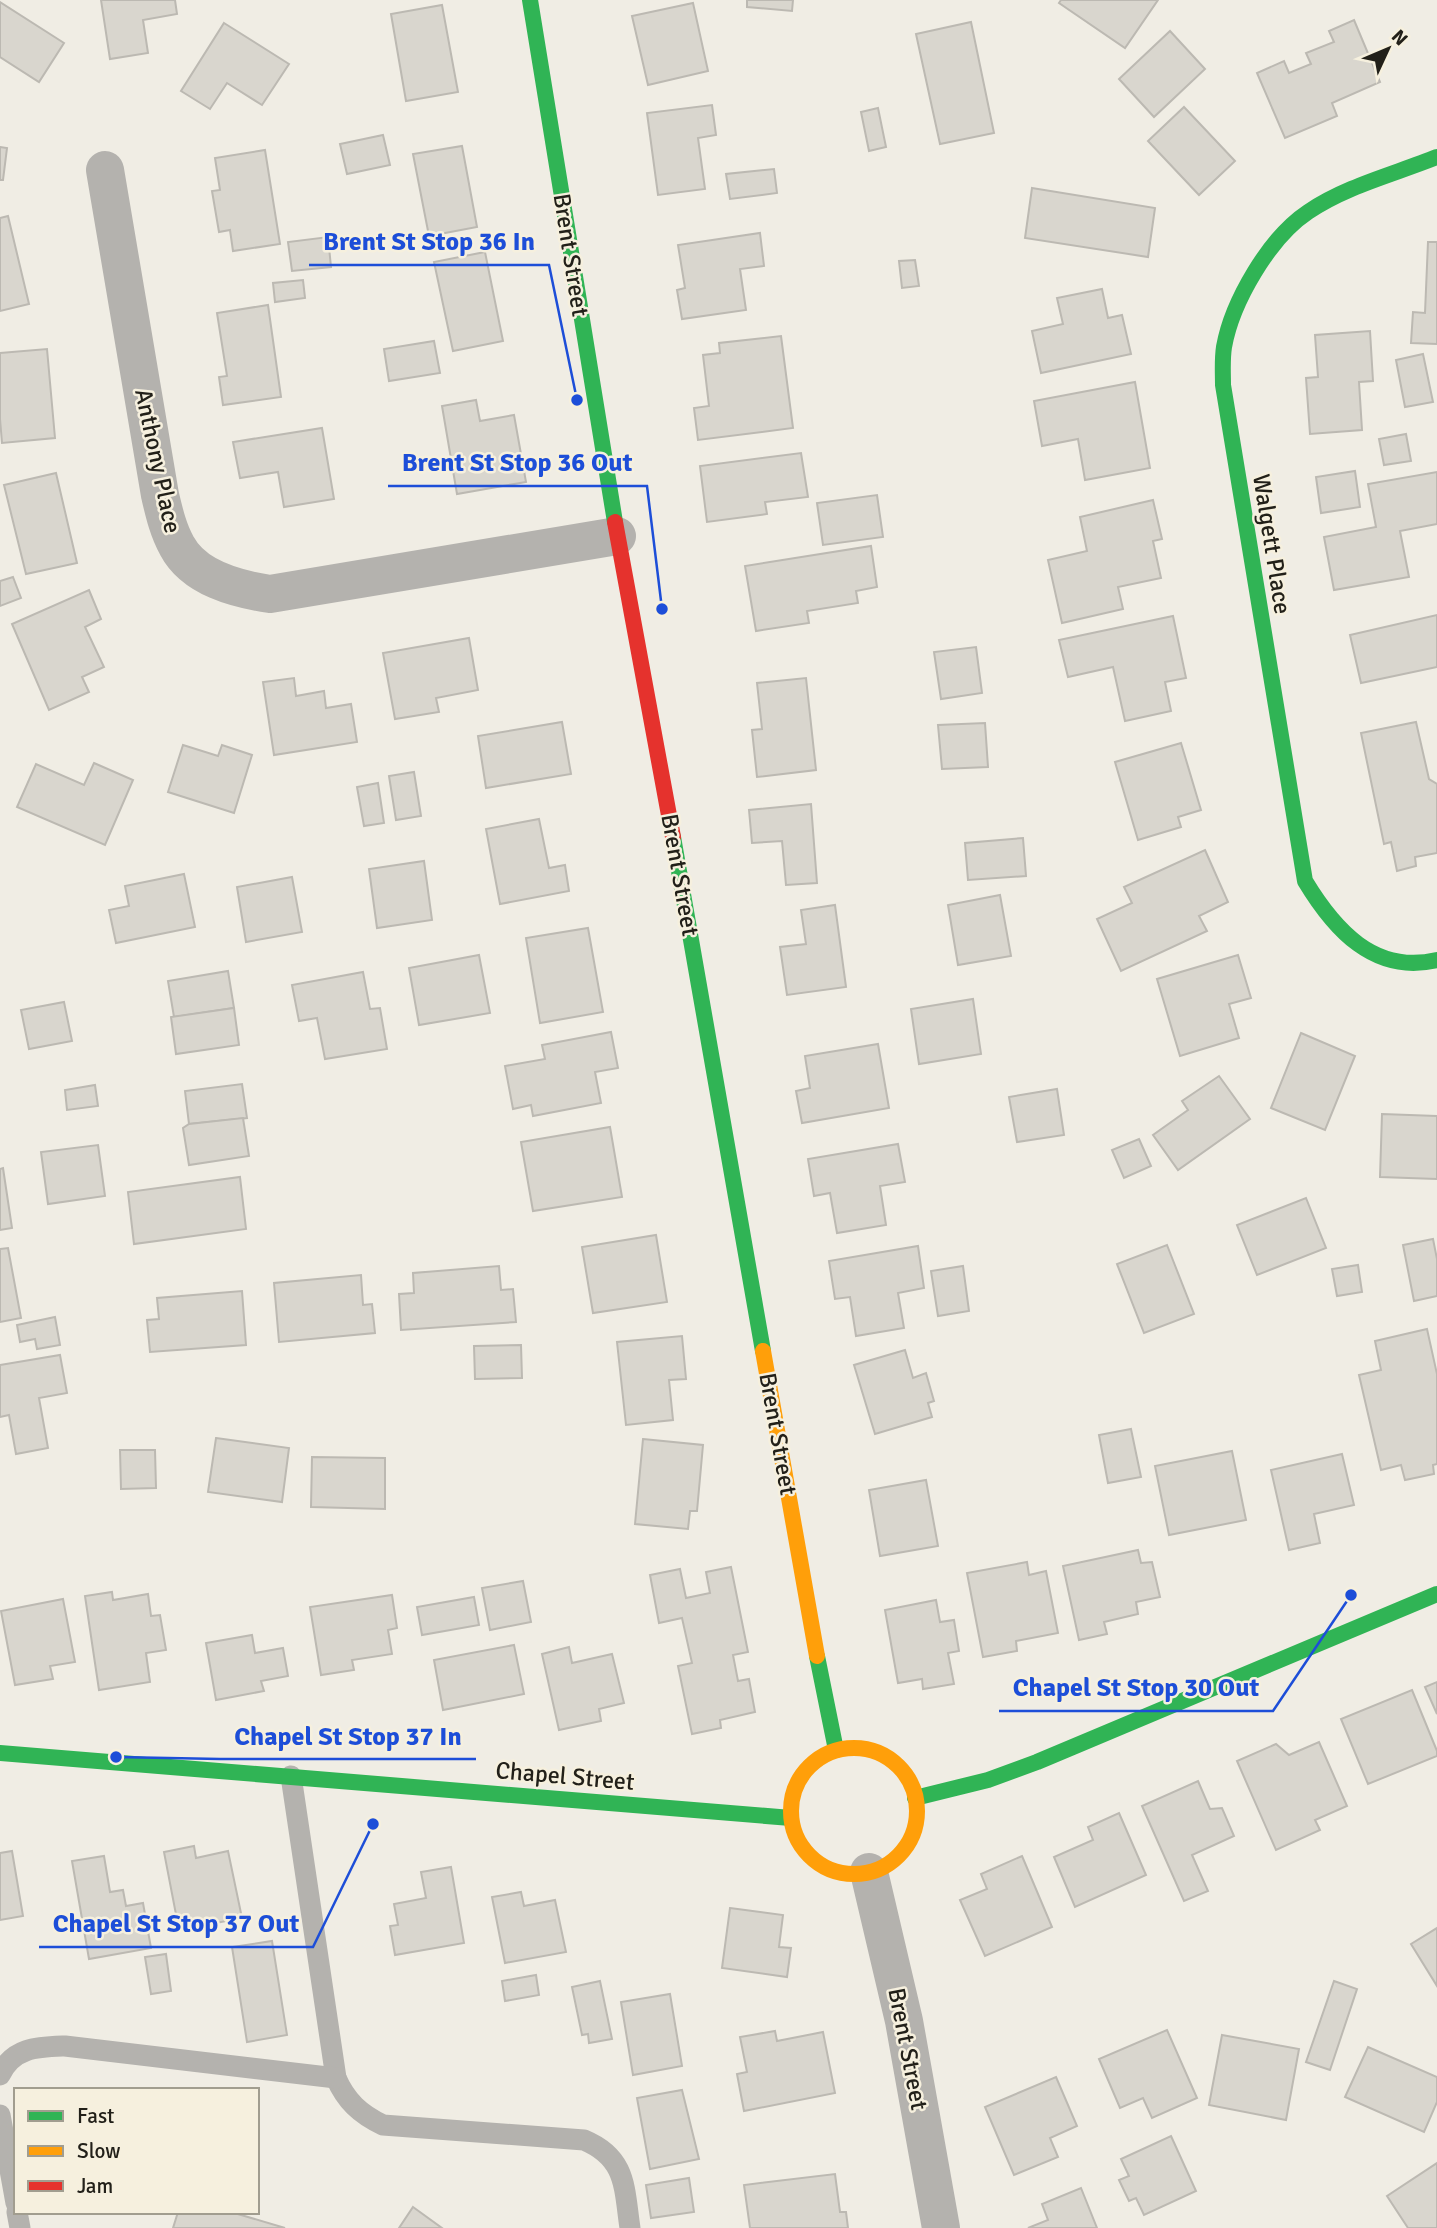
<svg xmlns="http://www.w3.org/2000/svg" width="1437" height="2228" font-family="Signika,sans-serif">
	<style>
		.building { fill: #d9d6ce; stroke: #bcb9b2; stroke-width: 2 }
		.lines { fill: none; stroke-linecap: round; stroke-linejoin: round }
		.lane { stroke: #b4b2ae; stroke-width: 21 }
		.street { stroke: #b4b2ae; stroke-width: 38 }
		.fast { stroke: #30b455; stroke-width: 16 }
		.slow { stroke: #ff9f0a; stroke-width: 16 }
		.jam { stroke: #e5322d; stroke-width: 16 }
		.labels { text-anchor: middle; stroke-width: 5; stroke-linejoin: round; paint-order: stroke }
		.street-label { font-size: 24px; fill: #222019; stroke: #f6f0de }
		.leader { fill: none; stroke: #1d4ed8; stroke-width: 2.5 }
		.callout-dot { fill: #1d4ed8; stroke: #f6f0de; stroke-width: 2.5 }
		.callout-label { font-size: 26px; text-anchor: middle; font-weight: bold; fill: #1d4ed8; stroke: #f6f0de; stroke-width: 5; stroke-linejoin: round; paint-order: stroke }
	</style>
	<rect width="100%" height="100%" fill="#f0ede4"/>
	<g class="building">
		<polygon points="101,0 175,0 177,14 143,20 148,53 110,59"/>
		<polygon points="747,0 793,0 792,11 747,7"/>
		<polygon points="1061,0 1158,0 1125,48 1059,3"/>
		<polygon points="0,2 64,43 39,82 0,57"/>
		<polygon points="693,3 708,71 648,85 632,16"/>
		<polygon points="442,5 458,92 406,101 391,14"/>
		<polygon points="1354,20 1380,82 1332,103 1337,116 1285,138 1257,73 1284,61 1289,73 1311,64 1306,53 1334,42 1329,31"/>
		<polygon points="971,22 994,133 940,144 916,34"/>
		<polygon points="224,23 289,64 262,105 227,83 210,109 181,91"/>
		<polygon points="1170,31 1205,69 1154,117 1119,79"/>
		<polygon points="712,105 716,135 698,138 705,189 658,195 647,113"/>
		<polygon points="1184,107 1235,161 1199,195 1148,141"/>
		<polygon points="878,108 886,147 869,151 861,112"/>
		<polygon points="383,135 390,165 347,174 340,144"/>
		<polygon points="462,146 477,227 429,236 413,154"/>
		<polygon points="0,147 7,148 3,180 0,180"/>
		<polygon points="265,150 280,244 233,251 230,230 219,232 212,191 220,190 215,158"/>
		<polygon points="774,169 777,193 730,199 726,174"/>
		<polygon points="1032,188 1155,208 1148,257 1025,238"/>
		<polygon points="8,216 29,304 0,311 0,218"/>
		<polygon points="760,233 764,266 740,269 746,310 682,319 677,290 685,288 678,245"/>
		<polygon points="328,237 331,267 292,271 288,242"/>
		<polygon points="1428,242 1437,242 1437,344 1411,343 1413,312 1425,313"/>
		<polygon points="485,252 503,341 453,351 434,262"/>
		<polygon points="915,260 919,286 902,288 899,261"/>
		<polygon points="303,280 305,298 275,302 273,283"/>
		<polygon points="1102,289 1108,318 1122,315 1131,354 1041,373 1032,331 1063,324 1057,298"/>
		<polygon points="268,305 281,397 223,405 219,377 227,376 217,313"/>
		<polygon points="1370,331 1373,381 1359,382 1362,430 1310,434 1306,378 1318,377 1315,335"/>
		<polygon points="781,336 793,428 698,440 694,408 709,406 703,355 720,353 719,343"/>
		<polygon points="434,341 440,373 389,381 384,349"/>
		<polygon points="47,349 55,438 2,443 0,419 0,353"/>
		<polygon points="1423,354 1433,402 1405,407 1396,360"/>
		<polygon points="1135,382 1150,468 1085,480 1078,439 1042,446 1034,401"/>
		<polygon points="476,400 480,421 514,415 526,482 457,494 442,406"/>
		<polygon points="322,428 334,499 284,507 278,472 240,478 233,442"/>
		<polygon points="1406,434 1411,461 1384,465 1379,439"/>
		<polygon points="801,453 808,497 765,502 767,514 707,522 700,466"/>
		<polygon points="1355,471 1360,507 1321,513 1316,477"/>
		<polygon points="1437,472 1437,524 1400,531 1409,577 1334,590 1324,537 1376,527 1368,484"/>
		<polygon points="56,473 77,563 26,574 4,485"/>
		<polygon points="877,495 883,537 823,545 817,503"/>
		<polygon points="1153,500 1162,539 1153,541 1161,578 1118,587 1123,609 1062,623 1048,560 1087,551 1080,517"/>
		<polygon points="871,546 877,587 856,591 858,603 807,611 809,623 756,631 745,566"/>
		<polygon points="13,577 21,598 0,606 0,581"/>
		<polygon points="89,590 101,619 85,627 104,667 82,677 89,692 49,710 12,624"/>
		<polygon points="1437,615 1437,667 1361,683 1350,635"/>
		<polygon points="1173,616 1186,678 1165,682 1171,711 1125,721 1113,667 1068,677 1059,640"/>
		<polygon points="469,638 478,690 436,698 439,712 395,719 383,653"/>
		<polygon points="976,647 982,693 941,699 934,652"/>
		<polygon points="294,678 296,696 324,691 326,708 351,704 357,742 274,755 263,682"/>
		<polygon points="806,678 816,770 757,777 752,730 762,729 757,683"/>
		<polygon points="562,722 571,774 486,788 478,736"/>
		<polygon points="1416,722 1429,779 1437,784 1437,853 1415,857 1416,866 1397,871 1391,842 1384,844 1361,733"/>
		<polygon points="985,723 988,767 942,769 938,725"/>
		<polygon points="1181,743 1201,810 1178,817 1181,827 1138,840 1115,762"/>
		<polygon points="183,745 218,756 222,745 252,755 234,813 168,792"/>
		<polygon points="94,763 133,780 105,845 17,807 36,764 84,785"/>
		<polygon points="414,772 421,816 396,820 389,776"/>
		<polygon points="378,783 384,823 364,826 357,787"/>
		<polygon points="811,804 817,883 786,885 782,841 752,843 749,810"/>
		<polygon points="539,819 549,868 565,865 569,891 500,904 486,829"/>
		<polygon points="1023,838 1026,876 968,880 965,843"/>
		<polygon points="1205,850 1228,902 1199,916 1207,931 1121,971 1097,919 1132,903 1124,887"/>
		<polygon points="424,861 432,920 377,928 369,869"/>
		<polygon points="184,874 195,927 116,943 109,910 129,906 125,886"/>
		<polygon points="292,877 302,932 246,942 237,887"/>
		<polygon points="1000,895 1011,956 958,965 948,905"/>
		<polygon points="835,905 846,987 787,995 780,947 806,944 801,910"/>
		<polygon points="588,928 603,1012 540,1023 526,938"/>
		<polygon points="479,955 490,1013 419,1025 409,968"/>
		<polygon points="1238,955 1251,998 1229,1004 1239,1038 1180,1056 1157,979"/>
		<polygon points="228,971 234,1008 174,1017 168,981"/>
		<polygon points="363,972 370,1009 380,1008 387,1049 325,1059 317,1018 299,1021 292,985"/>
		<polygon points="973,999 981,1054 919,1064 911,1009"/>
		<polygon points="64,1002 72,1041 29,1049 21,1010"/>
		<polygon points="234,1008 239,1045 176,1054 171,1017"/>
		<polygon points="611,1032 618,1068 595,1072 601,1103 533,1116 531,1105 513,1109 505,1066 545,1059 542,1045"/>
		<polygon points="1301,1033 1355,1056 1325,1130 1271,1108"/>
		<polygon points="878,1044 889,1108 802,1123 796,1091 810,1088 805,1056"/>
		<polygon points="1219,1076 1250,1119 1178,1170 1153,1135 1188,1110 1182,1101"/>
		<polygon points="242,1084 247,1118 189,1124 185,1091"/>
		<polygon points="95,1085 98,1106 67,1110 65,1090"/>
		<polygon points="1057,1089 1064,1135 1017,1142 1009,1097"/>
		<polygon points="1382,1114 1437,1116 1437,1179 1380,1177"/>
		<polygon points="243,1118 249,1156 189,1165 183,1128 189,1124"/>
		<polygon points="610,1127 622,1197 533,1211 521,1142"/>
		<polygon points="1139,1139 1151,1166 1124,1178 1112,1150"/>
		<polygon points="898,1144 905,1182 880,1186 886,1225 837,1233 830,1193 814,1196 808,1159"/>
		<polygon points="98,1145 105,1196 48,1204 41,1152"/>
		<polygon points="3,1168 12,1228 0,1230 0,1169"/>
		<polygon points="240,1177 246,1229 134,1244 128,1192"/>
		<polygon points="1306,1198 1326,1248 1257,1275 1237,1225"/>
		<polygon points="656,1235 667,1302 593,1313 582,1247"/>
		<polygon points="1433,1239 1437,1259 1437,1296 1414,1301 1403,1245"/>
		<polygon points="1167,1245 1194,1314 1144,1333 1117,1264"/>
		<polygon points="918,1246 924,1288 898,1293 904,1328 856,1336 850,1297 835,1299 829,1261"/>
		<polygon points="8,1248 21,1318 0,1322 0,1249"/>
		<polygon points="1358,1265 1362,1292 1337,1296 1332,1269"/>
		<polygon points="499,1266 501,1290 513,1289 516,1322 401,1330 399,1294 414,1293 413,1273"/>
		<polygon points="963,1266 969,1311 938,1316 931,1271"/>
		<polygon points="361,1275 363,1305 372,1304 375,1333 279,1342 274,1283"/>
		<polygon points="242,1291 246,1345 150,1352 147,1320 159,1319 157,1298"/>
		<polygon points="55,1317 60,1345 37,1349 35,1339 20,1342 17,1325"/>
		<polygon points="1427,1329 1437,1374 1437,1464 1433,1465 1434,1474 1405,1480 1401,1465 1381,1470 1359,1375 1381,1370 1375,1341"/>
		<polygon points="682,1336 686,1379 669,1380 673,1420 626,1425 617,1342"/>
		<polygon points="521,1345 522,1378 475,1379 474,1346"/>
		<polygon points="905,1350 913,1378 926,1373 934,1401 928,1403 932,1417 875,1434 854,1365"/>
		<polygon points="60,1355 67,1393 39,1398 48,1448 16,1454 9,1415 0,1417 0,1365"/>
		<polygon points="1131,1429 1141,1477 1108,1483 1099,1435"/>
		<polygon points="216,1438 289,1448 282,1502 208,1492"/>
		<polygon points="643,1439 703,1445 697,1511 690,1511 688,1529 635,1524"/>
		<polygon points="120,1450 155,1450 156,1488 121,1489"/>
		<polygon points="1232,1451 1246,1520 1169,1535 1155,1466"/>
		<polygon points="1342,1454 1354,1505 1314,1514 1320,1543 1289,1550 1271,1470"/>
		<polygon points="312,1457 385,1458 385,1509 311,1507"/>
		<polygon points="926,1480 938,1546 880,1556 869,1490"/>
		<polygon points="1138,1550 1141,1563 1152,1562 1160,1597 1136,1602 1138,1614 1104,1622 1107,1634 1079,1640 1063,1566"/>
		<polygon points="1027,1562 1029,1575 1046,1571 1058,1633 1016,1641 1017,1651 983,1657 967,1573"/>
		<polygon points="731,1567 748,1652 733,1655 738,1681 749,1679 755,1712 720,1720 721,1728 692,1734 678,1666 692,1663 682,1618 659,1623 650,1575 680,1569 686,1598 710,1593 706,1572"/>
		<polygon points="523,1581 531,1622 490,1630 482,1588"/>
		<polygon points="112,1592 113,1600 148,1594 151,1616 160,1615 166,1650 146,1653 150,1682 99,1690 85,1596"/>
		<polygon points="392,1595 397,1628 388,1630 392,1654 352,1660 354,1670 321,1675 310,1607"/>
		<polygon points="474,1597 479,1625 422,1635 417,1607"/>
		<polygon points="63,1599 75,1662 50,1666 53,1679 15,1685 1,1611"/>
		<polygon points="936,1600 940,1622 954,1620 959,1651 948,1653 954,1684 923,1689 922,1679 898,1683 885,1610"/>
		<polygon points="252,1635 255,1653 283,1648 288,1676 261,1681 264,1691 216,1700 206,1643"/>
		<polygon points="514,1645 524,1694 443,1710 434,1660"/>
		<polygon points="569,1647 572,1663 612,1654 624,1703 599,1709 601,1721 559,1730 542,1654"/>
		<polygon points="1437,1682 1437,1714 1425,1687"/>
		<polygon points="1412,1690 1437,1751 1437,1756 1368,1784 1341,1719"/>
		<polygon points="1319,1742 1347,1806 1315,1820 1320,1830 1276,1850 1237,1761 1276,1744 1289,1755"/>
		<polygon points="1198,1781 1210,1809 1222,1808 1234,1836 1192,1855 1208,1891 1184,1901 1142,1806"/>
		<polygon points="1119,1813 1146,1875 1075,1907 1054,1857 1093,1840 1088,1827"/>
		<polygon points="194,1846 196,1858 228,1851 242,1918 179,1930 164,1852"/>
		<polygon points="12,1851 23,1916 0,1920 0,1853"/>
		<polygon points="104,1856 110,1892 123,1890 126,1906 143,1903 151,1948 89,1959 72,1861"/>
		<polygon points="1022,1856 1052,1927 985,1956 960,1900 987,1889 981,1874"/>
		<polygon points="451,1867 464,1943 395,1955 390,1926 398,1925 394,1904 426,1898 421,1872"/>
		<polygon points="521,1892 524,1906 555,1900 566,1952 505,1963 492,1897"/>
		<polygon points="730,1908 783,1915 779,1947 791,1948 787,1977 722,1968"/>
		<polygon points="1437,1928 1437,1986 1411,1944"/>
		<polygon points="272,1941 287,2035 247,2042 232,1947"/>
		<polygon points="166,1954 171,1991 151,1994 145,1957"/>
		<polygon points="536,1975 539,1995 505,2001 502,1981"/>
		<polygon points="600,1981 612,2039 589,2043 588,2034 582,2035 572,1987"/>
		<polygon points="1334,1981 1357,1989 1330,2070 1306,2062"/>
		<polygon points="670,1994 682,2066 633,2075 621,2002"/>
		<polygon points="1167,2030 1197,2098 1152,2118 1143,2098 1120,2108 1099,2059"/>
		<polygon points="775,2031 777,2041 823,2032 835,2093 744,2111 737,2074 747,2072 740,2037"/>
		<polygon points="1222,2035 1299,2049 1286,2120 1209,2105"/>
		<polygon points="1368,2047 1437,2077 1437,2102 1424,2132 1345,2097"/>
		<polygon points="1056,2077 1077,2126 1050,2138 1058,2157 1014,2175 985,2107"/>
		<polygon points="682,2090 699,2159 650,2169 637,2098"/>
		<polygon points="1171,2136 1196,2191 1144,2215 1136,2198 1129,2201 1119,2180 1129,2176 1121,2159"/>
		<polygon points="1437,2163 1437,2228 1408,2228 1387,2196"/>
		<polygon points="835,2174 840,2212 846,2212 848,2228 750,2228 744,2185"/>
		<polygon points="689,2178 694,2212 651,2218 646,2185"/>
		<polygon points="1081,2188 1097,2228 1028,2228 1048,2220 1042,2204"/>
		<polygon points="413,2207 442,2228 399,2228"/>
		<polygon points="178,2212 231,2212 285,2228 173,2228"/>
	</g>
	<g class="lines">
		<g class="lane">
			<path d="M291 1776 336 2078C346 2101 360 2114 383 2125L584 2140C627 2158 624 2188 630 2228"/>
			<path d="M0 2075C13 2047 38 2047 65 2046L336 2078"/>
			<polyline points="0,2115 16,2203"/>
			<polyline points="17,2212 20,2228"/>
		</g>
		<g class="street">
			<path d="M105 170 160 495C164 512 168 530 177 546 194 578 236 589 270 594L617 536"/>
			<polyline points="869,1872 904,2021 941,2228"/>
		</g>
		<g class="fast">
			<polyline points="530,0 615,522"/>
			<path d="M1437 157C1395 174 1346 186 1308 212 1269 238 1232 302 1224 347 1222 360 1223 373 1223 385L1305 881C1334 929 1374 975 1437 960"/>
			<polyline points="673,837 763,1351"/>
			<polyline points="817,1656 836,1750"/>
			<polyline points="0,1753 791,1818"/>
			<polyline points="915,1798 988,1780 1037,1762 1437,1594"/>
		</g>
		<g class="slow">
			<polyline points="763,1351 817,1656"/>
			<circle cx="854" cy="1811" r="63"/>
		</g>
		<polyline class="jam" points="615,522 673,837"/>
	</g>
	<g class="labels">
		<g class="street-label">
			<text transform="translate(571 255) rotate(81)" y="8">Brent Street</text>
			<text transform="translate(158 461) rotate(78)" y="8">Anthony Place</text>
			<text transform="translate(1272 544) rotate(81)" y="8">Walgett Place</text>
			<text transform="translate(680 875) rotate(80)" y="8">Brent Street</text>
			<text transform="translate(778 1434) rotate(80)" y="8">Brent Street</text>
			<text transform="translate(565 1776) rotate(5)" y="8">Chapel Street</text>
			<text transform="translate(908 2049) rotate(79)" y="8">Brent Street</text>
		</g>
	</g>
	<path class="leader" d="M577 400L549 265H309M662 609L647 486H388M1351 1595L1273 1711H999M116 1757L220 1759H476M373 1824L313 1947H39"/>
	<g class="callout-dot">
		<circle cx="577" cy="400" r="7"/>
		<circle cx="662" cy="609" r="7"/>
		<circle cx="1351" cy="1595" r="7"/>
		<circle cx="116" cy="1757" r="7"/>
		<circle cx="373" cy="1824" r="7"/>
	</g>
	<g class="callout-label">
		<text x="429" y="250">Brent St Stop 36 In</text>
		<text x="517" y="471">Brent St Stop 36 Out</text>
		<text x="1136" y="1696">Chapel St Stop 30 Out</text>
		<text x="348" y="1745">Chapel St Stop 37 In</text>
		<text x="176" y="1932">Chapel St Stop 37 Out</text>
	</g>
	<rect x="14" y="2088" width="245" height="126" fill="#f6f0de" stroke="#a19d8f" stroke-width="2"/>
	<rect x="28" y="2111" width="35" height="10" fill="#30b455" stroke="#a19d8f" stroke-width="2"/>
	<text x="77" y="2123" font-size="21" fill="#222019">Fast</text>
	<rect x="28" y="2146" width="35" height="10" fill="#ff9f0a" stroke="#a19d8f" stroke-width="2"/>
	<text x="77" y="2158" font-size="21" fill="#222019">Slow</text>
	<rect x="28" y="2181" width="35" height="10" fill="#e5322d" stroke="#a19d8f" stroke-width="2"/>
	<text x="77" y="2193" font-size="21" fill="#222019">Jam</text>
	<g transform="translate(1388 49) rotate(46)" stroke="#f6f0de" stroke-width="5" paint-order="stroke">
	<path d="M0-5L12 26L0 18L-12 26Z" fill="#222019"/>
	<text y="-10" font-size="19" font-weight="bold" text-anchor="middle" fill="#222019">N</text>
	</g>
</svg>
